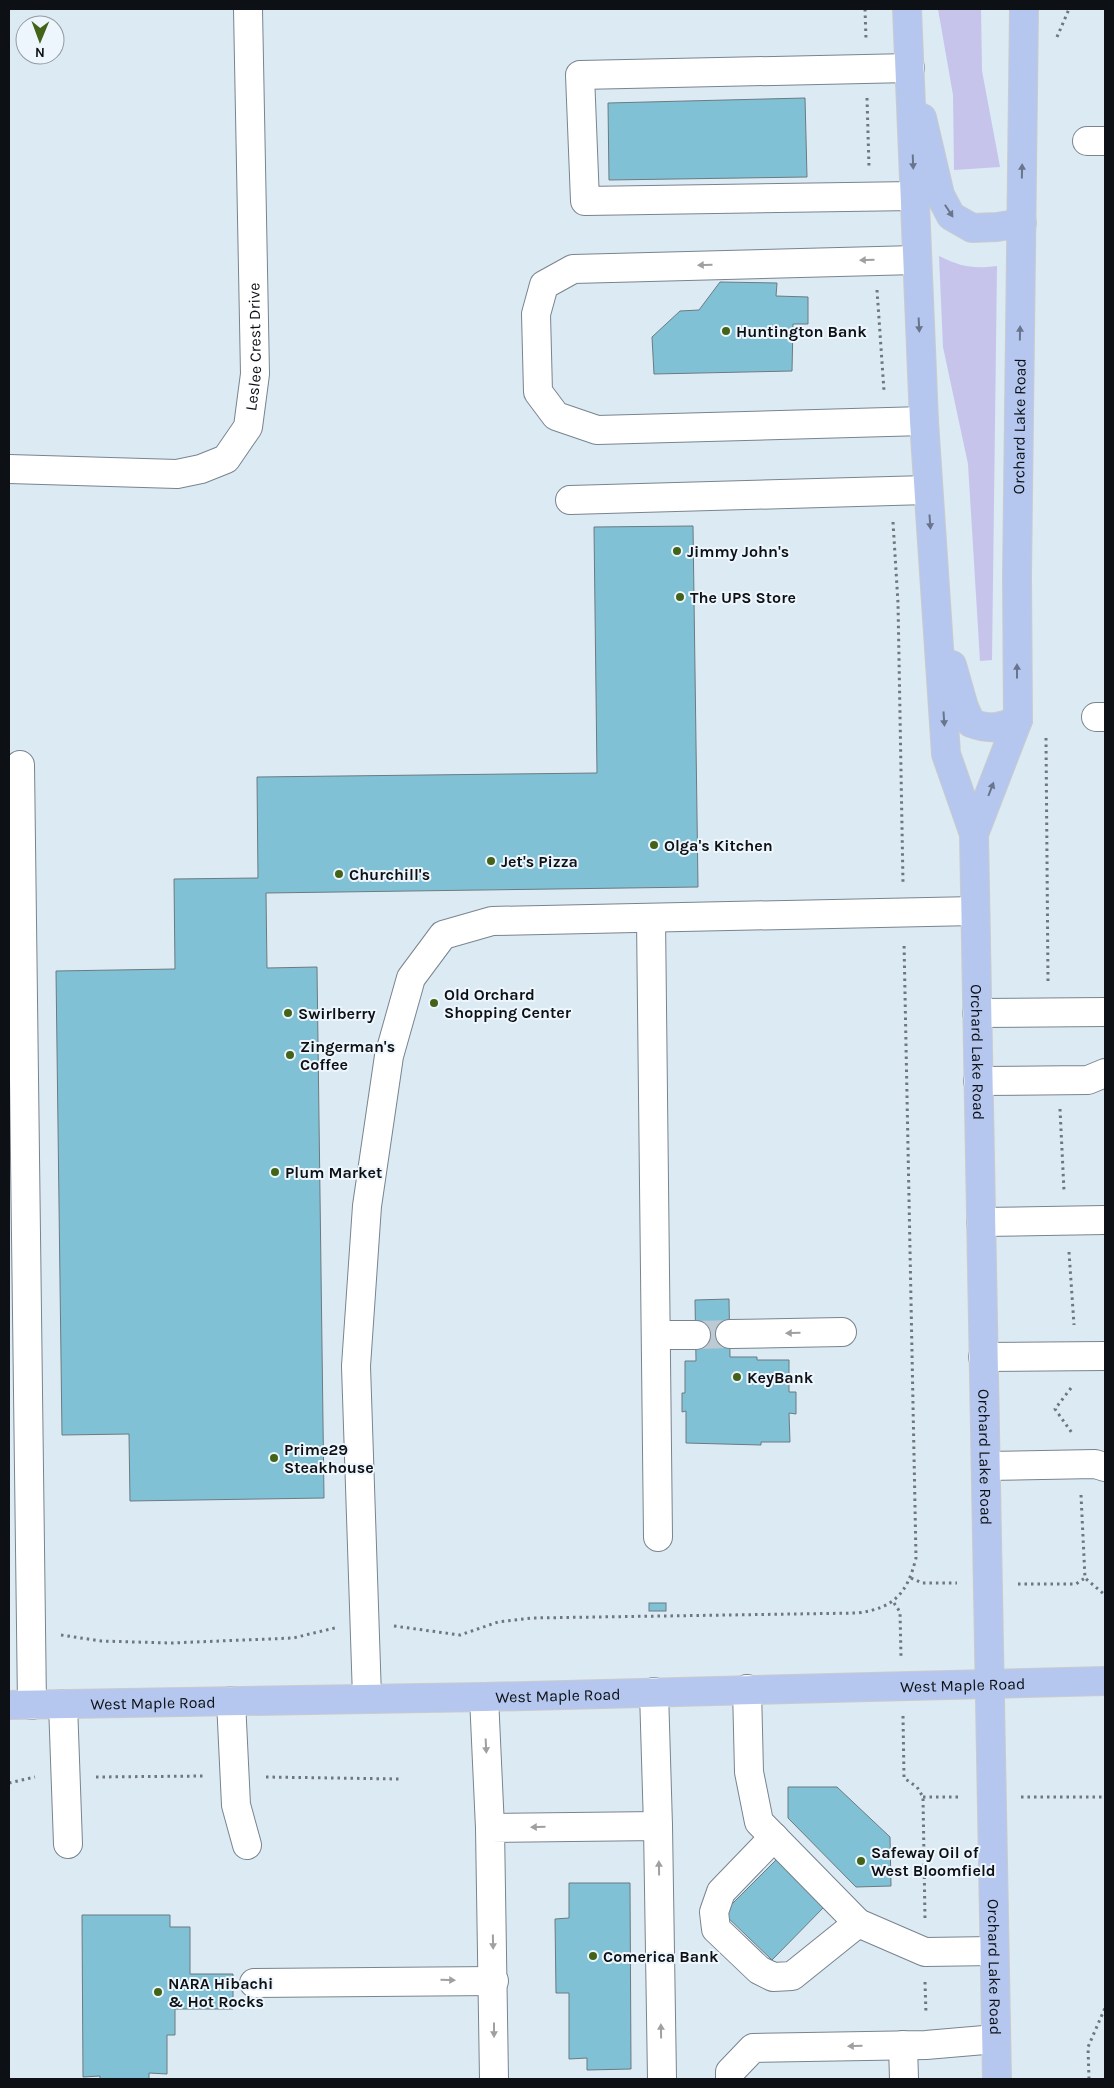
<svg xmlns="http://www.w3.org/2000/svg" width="1114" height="2088" font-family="Karla,sans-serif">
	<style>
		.green { fill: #c6c4eb }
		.building { fill: #81c1d5; stroke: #6b7b80 }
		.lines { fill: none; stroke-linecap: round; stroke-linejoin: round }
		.minor-tunnel { stroke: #bdc9d3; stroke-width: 28; stroke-dasharray: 28 14; stroke-linecap: butt }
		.minor-casing { stroke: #78848e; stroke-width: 30 }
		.major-casing { stroke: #cacbcc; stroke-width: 30 }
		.path { stroke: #6e777d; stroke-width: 3; stroke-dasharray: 2.5 4; stroke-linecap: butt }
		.minor { stroke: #fff; stroke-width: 28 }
		.major { stroke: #b5c7ef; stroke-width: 28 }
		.oneway { fill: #69758d }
		.oneway2 { fill: #9ea0a1 }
		.poi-dot { fill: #426318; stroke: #eef6fd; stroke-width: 2 }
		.labels { text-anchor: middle; stroke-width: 4; stroke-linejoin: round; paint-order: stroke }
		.poi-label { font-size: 16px; font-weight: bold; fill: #0d1115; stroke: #eef6fd; text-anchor: start }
		.street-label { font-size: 16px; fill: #0d1115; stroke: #eef6fd }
	</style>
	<rect width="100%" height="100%" fill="#dceaf4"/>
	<g class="green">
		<polygon points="938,9 981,9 982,71 1000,167 954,170 953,95"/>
		<path d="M939 256C962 267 972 269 997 266L992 660 980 661 968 464 943 347Z"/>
	</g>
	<g class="building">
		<polygon points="805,98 807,177 609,180 608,103"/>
		<polygon points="720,282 777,283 776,296 808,297 808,324 793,324 792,371 654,374 652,337 680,311 699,310"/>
		<polygon points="693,526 698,887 266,893 267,968 317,967 324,1498 130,1501 129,1434 62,1435 56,971 175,969 174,879 258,878 257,777 597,773 594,527"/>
		<polygon points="729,1299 730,1357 757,1357 757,1360 789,1360 789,1392 796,1392 796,1414 789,1413 790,1442 761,1442 761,1445 686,1443 686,1411 682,1412 682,1393 685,1393 685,1361 696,1361 695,1300"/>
		<rect x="649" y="1603" width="17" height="8"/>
		<polygon points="788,1787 837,1787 890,1837 891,1886 856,1887 788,1818"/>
		<polygon points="776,1860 824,1907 772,1960 723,1913"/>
		<polygon points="569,1883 630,1883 631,2069 587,2070 587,2058 569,2059 569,1993 556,1993 555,1919 569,1918"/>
		<polygon points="82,1915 170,1915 170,1927 190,1927 190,1974 233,1974 233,2009 175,2009 175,2035 167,2035 167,2074 149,2073 149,2079 100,2079 100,2076 83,2077"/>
	</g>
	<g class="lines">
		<polyline class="minor-tunnel" points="696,1335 730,1334"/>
		<defs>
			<g id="minor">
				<polyline points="910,68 580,75 585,201 914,196"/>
				<polyline points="1087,141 1105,141"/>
				<polyline points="916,260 573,269 544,285 536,314 538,392 556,416 597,430 924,421"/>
				<path id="s1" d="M9 469 177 474 201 469 226 459 248 427 255 374 248 9"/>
				<polyline points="570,500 927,490"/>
				<polyline points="1096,717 1105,717"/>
				<polyline points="20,765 32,1705"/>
				<polyline points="651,918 658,1537"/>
				<polyline points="977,1013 1105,1012"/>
				<polyline points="978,1081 1088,1080 1105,1073"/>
				<polyline points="981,1222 1105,1220"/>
				<polyline points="730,1334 842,1332"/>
				<polyline points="656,1335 696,1335"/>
				<polyline points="983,1357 1105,1356"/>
				<polyline points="986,1466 1095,1464 1105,1467"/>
				<polyline points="747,1689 749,1772 759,1822 858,1923 925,1952 994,1951"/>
				<polyline points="654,1692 658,1826"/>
				<polyline points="367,1697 356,1366 367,1206 389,1056 411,978 443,935 492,921 975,911"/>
				<polyline points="484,1697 490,1828"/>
				<polyline points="231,1701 236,1805 247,1845"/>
				<polyline points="63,1704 68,1844"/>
				<polyline points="774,1837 721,1892 714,1912 716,1929 759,1970 773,1977 792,1976 858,1923"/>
				<polyline points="254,1983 494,1981"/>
				<polyline points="903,2045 904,2079"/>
				<polyline points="494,2079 490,1828 658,1826 662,2079"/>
				<polyline points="730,2079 730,2072 753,2048 926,2045 996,2039"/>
			</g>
			<g id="major">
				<path id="s2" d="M907 9 924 421 946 754 974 834 997 2079"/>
				<polyline points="922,118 940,195 951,216 972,228 997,227 1022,223"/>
				<path d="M952 665 964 707 971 723C990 730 1000 728 1018 720"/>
				<path id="s3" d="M974 834 1018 720 1017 576 1024 9"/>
				<path id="s4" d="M9 1705 484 1697 1105 1681"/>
			</g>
		</defs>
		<use href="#minor" class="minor-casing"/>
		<use href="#major" class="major-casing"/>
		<g class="path">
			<polyline points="865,9 866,39"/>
			<polyline points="1057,37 1069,9"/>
			<polyline points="867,98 869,167"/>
			<polyline points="877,290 884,391"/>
			<polyline points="893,522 898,603 903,883"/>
			<polyline points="1046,738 1048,982"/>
			<polyline points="1060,1109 1064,1191"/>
			<polyline points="1069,1252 1074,1325"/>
			<polyline points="1071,1388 1055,1409 1072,1433"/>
			<polyline points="1081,1495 1085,1578 1105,1595"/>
			<polyline points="911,1578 922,1583 957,1583"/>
			<polyline points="1018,1584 1076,1584 1085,1578"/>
			<polyline points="894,1603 900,1612 901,1657"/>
			<path d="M394 1626 460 1635 498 1622 532 1618 858 1613C894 1608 907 1594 916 1558L904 942"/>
			<polyline points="61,1635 101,1641 171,1643 293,1638 335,1628"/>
			<polyline points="903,1716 904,1778 917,1787 923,1797 925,1919"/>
			<polyline points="96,1777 205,1776"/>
			<polyline points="266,1777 400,1779"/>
			<polyline points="9,1783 35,1777"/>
			<polyline points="923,1797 962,1797"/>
			<polyline points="1021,1797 1105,1797"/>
			<polyline points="925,1982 926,2014"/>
			<polyline points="1089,2079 1088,2047 1105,2008"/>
		</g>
		<use href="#minor" class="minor"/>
		<use href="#major" class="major"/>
	</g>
	<defs><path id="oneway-solid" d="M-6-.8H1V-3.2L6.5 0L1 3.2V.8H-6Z" transform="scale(1.25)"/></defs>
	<g class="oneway">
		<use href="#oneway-solid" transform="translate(913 162) rotate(88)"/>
		<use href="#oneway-solid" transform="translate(1022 171) rotate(-89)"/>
		<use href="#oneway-solid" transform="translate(949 211) rotate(57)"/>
		<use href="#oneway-solid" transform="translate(919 325) rotate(87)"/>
		<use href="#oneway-solid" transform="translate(1020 333) rotate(-89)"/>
		<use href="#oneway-solid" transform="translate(930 522) rotate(86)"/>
		<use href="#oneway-solid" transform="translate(1017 671) rotate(-90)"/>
		<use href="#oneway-solid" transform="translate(944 719) rotate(86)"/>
		<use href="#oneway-solid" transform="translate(991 789) rotate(-69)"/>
	</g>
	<g class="oneway2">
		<use href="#oneway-solid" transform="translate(867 260) rotate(178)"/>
		<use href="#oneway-solid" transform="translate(705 265) rotate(178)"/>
		<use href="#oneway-solid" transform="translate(793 1333) rotate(179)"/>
		<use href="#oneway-solid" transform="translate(486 1746) rotate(87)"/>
		<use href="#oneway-solid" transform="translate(538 1827) rotate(179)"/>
		<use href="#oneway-solid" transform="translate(659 1868) rotate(-91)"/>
		<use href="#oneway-solid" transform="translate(493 1942) rotate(89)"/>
		<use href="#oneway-solid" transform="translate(448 1980) rotate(1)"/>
		<use href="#oneway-solid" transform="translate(494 2030) rotate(90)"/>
		<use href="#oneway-solid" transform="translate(661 2031) rotate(-91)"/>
		<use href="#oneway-solid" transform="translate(855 2046) rotate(179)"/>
	</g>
	<g class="poi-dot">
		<circle cx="726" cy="331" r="5"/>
		<circle cx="677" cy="551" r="5"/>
		<circle cx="680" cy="597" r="5"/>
		<circle cx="654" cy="845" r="5"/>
		<circle cx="491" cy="861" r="5"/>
		<circle cx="339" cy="874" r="5"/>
		<circle cx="434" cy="1003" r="5"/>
		<circle cx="288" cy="1013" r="5"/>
		<circle cx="290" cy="1055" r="5"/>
		<circle cx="275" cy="1172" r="5"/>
		<circle cx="737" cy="1377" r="5"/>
		<circle cx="274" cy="1458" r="5"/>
		<circle cx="861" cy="1861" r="5"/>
		<circle cx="593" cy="1956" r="5"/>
		<circle cx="158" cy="1992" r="5"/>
	</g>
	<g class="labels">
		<g class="poi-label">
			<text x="736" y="337">Huntington Bank</text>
			<text x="687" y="557">Jimmy John's</text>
			<text x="690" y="603">The UPS Store</text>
			<text x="664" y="851">Olga's Kitchen</text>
			<text x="501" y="867">Jet's Pizza</text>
			<text x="349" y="880">Churchill's</text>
			<text x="444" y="1000">Old Orchard<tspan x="444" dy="18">Shopping Center</tspan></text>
			<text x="298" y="1019">Swirlberry</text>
			<text x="300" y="1052">Zingerman's<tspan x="300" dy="18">Coffee</tspan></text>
			<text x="285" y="1178">Plum Market</text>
			<text x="747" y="1383">KeyBank</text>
			<text x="284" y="1455">Prime29<tspan x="284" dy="18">Steakhouse</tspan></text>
			<text x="871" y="1858">Safeway Oil of<tspan x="871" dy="18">West Bloomfield</tspan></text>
			<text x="603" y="1962">Comerica Bank</text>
			<text x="168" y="1989">NARA Hibachi<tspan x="168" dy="18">&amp; Hot Rocks</tspan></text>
		</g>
		<g class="street-label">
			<text dy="6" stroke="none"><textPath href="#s1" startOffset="339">Leslee Crest Drive</textPath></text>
			<text dy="6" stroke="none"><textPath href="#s3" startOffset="416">Orchard Lake Road</textPath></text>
			<text dy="6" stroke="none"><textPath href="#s2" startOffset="1049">Orchard Lake Road</textPath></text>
			<text dy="6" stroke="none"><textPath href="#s2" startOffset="1454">Orchard Lake Road</textPath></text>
			<text dy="6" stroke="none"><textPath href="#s4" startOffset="954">West Maple Road</textPath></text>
			<text dy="6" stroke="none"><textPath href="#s4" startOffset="549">West Maple Road</textPath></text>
			<text dy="6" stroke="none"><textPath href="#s4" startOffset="144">West Maple Road</textPath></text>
			<text dy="6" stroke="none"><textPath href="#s2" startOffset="1964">Orchard Lake Road</textPath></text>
		</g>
	</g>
	<rect width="1114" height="2088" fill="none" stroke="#0d1115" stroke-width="20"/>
	<g transform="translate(40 40) rotate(181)"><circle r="24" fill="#eef6fd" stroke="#949aa0"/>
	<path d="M0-4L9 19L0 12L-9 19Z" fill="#426318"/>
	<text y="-8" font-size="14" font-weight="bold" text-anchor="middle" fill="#0d1115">N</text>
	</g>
</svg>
